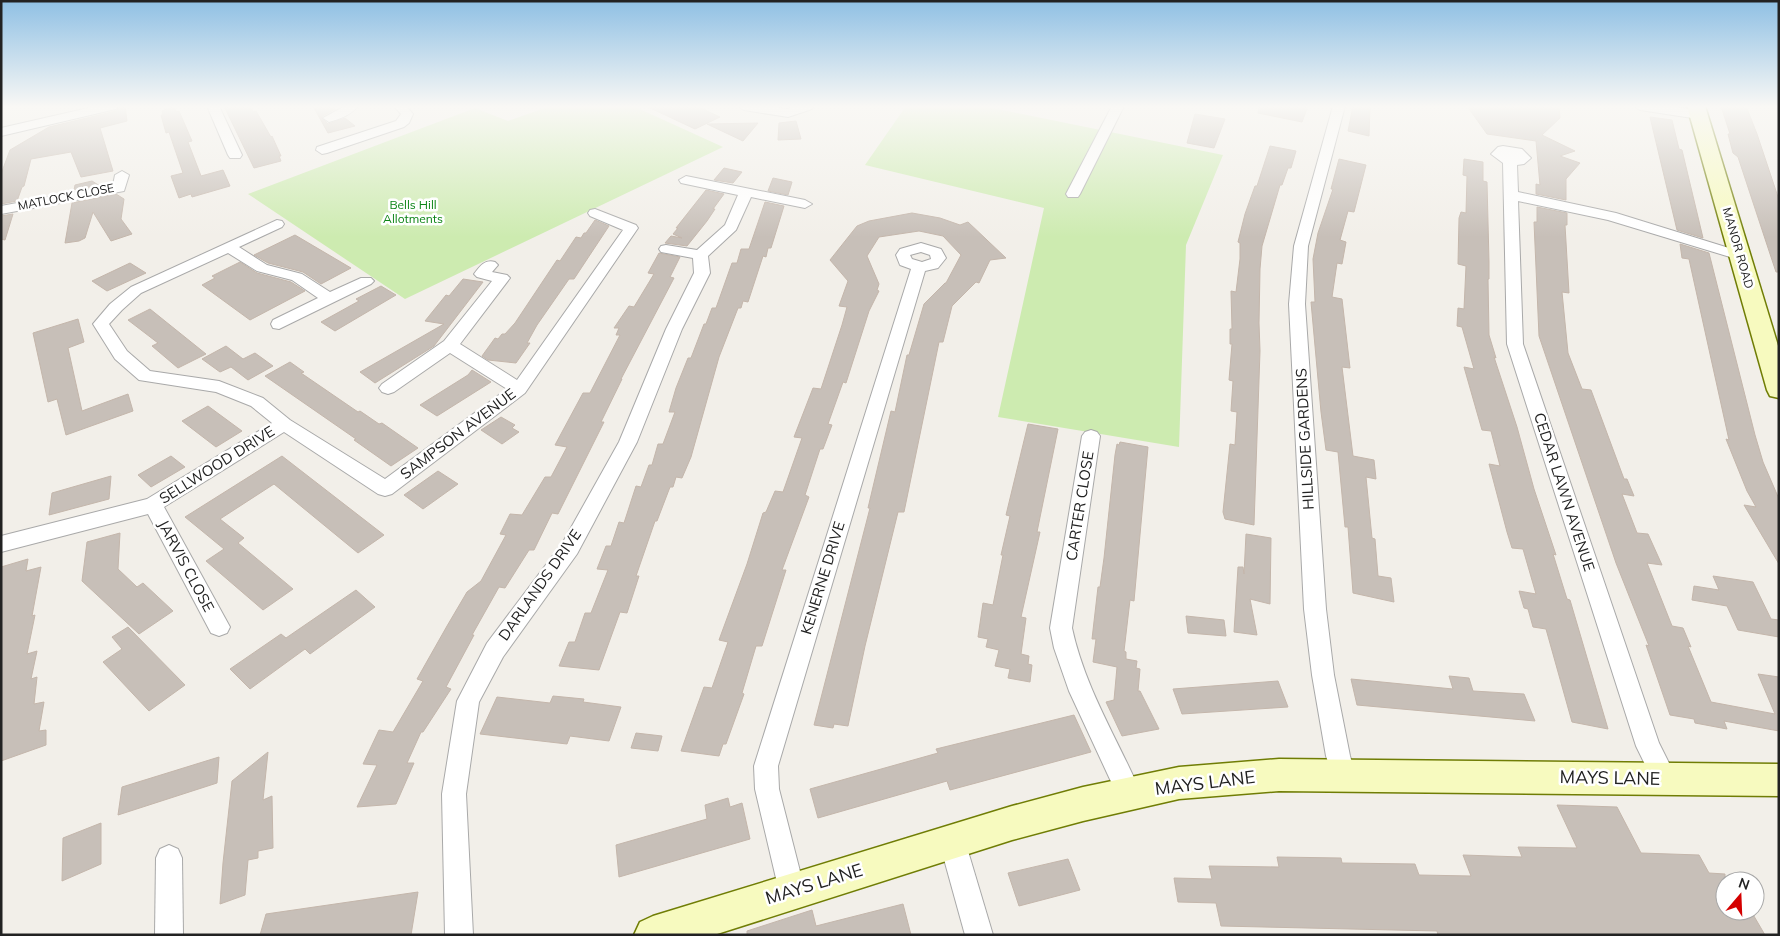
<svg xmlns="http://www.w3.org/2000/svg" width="1780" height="936" font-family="Mulish,sans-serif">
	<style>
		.grass { fill: #cdebb0 }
		.building { fill: #c7bfb8; stroke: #c4b6ab }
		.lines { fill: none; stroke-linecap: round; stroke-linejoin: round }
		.street-casing { stroke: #a9a9a9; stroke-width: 2 }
		.secondary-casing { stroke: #707d05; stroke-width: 3 }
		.street { fill: #fff; fill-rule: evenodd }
		.secondary { fill: #f7fabf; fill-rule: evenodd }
		.labels { text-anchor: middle; stroke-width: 5; stroke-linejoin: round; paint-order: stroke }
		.far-street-label { font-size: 12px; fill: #222; stroke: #fff }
		.far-park-label { font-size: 12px; fill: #0c8416; stroke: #fff }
		.street-label { font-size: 15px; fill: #222; stroke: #fff }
		.near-street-label { font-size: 18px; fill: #222; stroke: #fff }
	</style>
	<rect width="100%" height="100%" fill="#f2efe9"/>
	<g class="grass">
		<polygon points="550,106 633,106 723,147 405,299 248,194 475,108 508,121"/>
		<polygon points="906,106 983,106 1223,155 1186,245 1179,447 998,417 1044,208 865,165"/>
	</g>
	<g class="building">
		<polygon points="120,106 125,106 127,121 100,128 113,171 81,177 71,152 31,159 24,186 22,187 17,201 1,204 1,174 10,150 49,127 116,111"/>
		<polygon points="174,106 176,112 179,111 192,141 188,142 201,176 223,170 230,186 192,197 191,194 179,198 171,176 183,173 169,132 166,133 161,115 163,115 162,111"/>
		<polygon points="224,106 250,106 253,112 256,111 271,137 272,136 281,156 279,156 281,161 254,168"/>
		<polygon points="313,106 333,106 335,109 321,117 328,124 345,118 355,126 328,133"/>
		<polygon points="646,106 696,106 720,117 695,129"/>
		<polygon points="1259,106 1308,106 1302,122 1258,113"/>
		<polygon points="1353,106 1370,106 1369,136 1348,131"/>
		<polygon points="1467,106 1559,106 1560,118 1542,135 1575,151 1560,156 1580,163 1566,179 1566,200 1536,194 1536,184 1540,185 1536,141 1487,134"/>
		<polygon points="1721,106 1746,106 1757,134 1779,200 1779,272 1776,272 1738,157 1733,153 1728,134 1730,134"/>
		<polygon points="1195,114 1225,119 1214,148 1187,143"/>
		<polygon points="1650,117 1672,120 1679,149 1682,150 1703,238 1677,230"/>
		<polygon points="796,121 801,139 778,140 779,123"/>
		<polygon points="758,123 743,141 707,124"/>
		<polygon points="1270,146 1296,151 1291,168 1288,168 1282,185 1280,185 1262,246 1260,269 1259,323 1260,351 1254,525 1225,519 1223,512 1230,444 1235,445 1237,412 1231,411 1233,381 1229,380 1232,344 1230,344 1230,329 1232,329 1231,291 1236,292 1240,259 1240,243 1238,242 1245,214 1255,186 1257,186"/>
		<polygon points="1339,159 1366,165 1354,212 1348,211 1340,240 1346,242 1342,264 1337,263 1332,297 1342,299 1350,368 1342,367 1353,456 1374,460 1376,479 1366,477 1372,538 1375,539 1378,576 1391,578 1394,602 1353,593 1348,527 1345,527 1338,452 1326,450 1321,412 1311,302 1315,302 1313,259 1318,233 1333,189 1331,189"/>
		<polygon points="1464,159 1483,162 1483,181 1487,182 1489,262 1489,279 1488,279 1489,335 1496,358 1494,357 1517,427 1534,489 1556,555 1553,554 1567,599 1570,600 1608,729 1572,722 1546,629 1533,627 1528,609 1524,608 1519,591 1536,594 1523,549 1512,548 1507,532 1489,464 1500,466 1491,431 1482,430 1464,367 1474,369 1462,327 1457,326 1458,308 1464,309 1466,266 1458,264 1459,218 1461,212 1466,213 1467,176 1463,175"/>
		<polygon points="724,168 742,172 733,183 714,180"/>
		<polygon points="773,178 792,182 788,195 768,191"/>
		<polygon points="92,181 100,186 74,190 75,185"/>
		<polygon points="706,190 724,194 713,209 715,209 707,221 687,246 665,243 671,236 682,238 673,234 678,228 676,228"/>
		<polygon points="116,194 124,199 121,219 132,234 111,241 93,212 85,238 79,241 65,243 72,203"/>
		<polygon points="765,202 784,206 771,248 768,248 766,257 763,256 748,302 743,301 741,308 738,308 719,357 691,457 682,478 676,477 673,487 670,487 657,521 655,521 636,576 639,576 627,613 620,612 599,670 559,666 569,642 575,642 585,613 591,613 608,570 597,569 606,546 611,546 619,522 624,523 636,486 641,487 649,465 652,465 658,444 663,444 675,412 669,412 676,388 688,358 691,358 704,324 706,324 712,308 716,308 732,263 737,263 741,249 749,249"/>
		<polygon points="1537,207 1567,213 1567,225 1565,225 1569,293 1562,292 1568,353 1582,389 1591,390 1624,479 1627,479 1634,496 1622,494 1637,533 1648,534 1662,565 1647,563 1672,626 1683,628 1691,647 1688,646 1711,702 1775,714 1758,674 1779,677 1779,731 1724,721 1727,729 1695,723 1694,719 1670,715 1646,645 1649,646 1616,563 1539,336 1534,222 1537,222"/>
		<polygon points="912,213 940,218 960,225 968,222 1006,258 990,260 979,283 976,282 952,306 943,342 939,342 904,512 898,512 865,646 848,726 834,724 833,728 814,725 870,508 868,508 891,411 895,412 907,355 909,355 924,304 945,283 946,283 961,255 943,236 919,231 879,237 867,256 879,284 877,290 879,291 869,311 846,383 843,382 828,424 832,425 823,449 820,449 805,495 809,497 782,570 786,570 762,646 756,646 742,693 744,694 726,744 723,744 719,756 681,751 704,687 712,688 728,642 719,640 747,564 763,513 766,512 775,491 783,492 802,438 794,437 813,388 821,389 842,325 847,307 839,306 848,281 830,260 857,226 869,221"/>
		<polygon points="13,214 5,240 1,239 1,216"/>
		<polygon points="595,220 609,226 574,279 569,279 537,325 527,343 530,343 516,363 488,360 482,356 495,338 498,339 502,334 505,334 515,323 557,260 560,261 576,237 581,238 584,233 586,233"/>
		<polygon points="295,235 351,268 321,284 303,272 268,263 254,255"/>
		<polygon points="1680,244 1709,253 1755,435 1763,462 1779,499 1779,564 1744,505 1756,507 1747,491 1726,439 1729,440 1689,259 1682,258"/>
		<polygon points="659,253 680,257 670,277 674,278 621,379 622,379 601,422 604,422 558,514 552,513 534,550 529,550 505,588 499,587 472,635 474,635 446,687 451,689 423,732 421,732 407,763 414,763 396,804 357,807 377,765 363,764 379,730 393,732 423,681 417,679 447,626 467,592 481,581 506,535 500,534 510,514 522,515 545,477 551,477 567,447 555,445 583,393 590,393 620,335 616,335 619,328 614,328 629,306 634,307 654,274 648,273"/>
		<polygon points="240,262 257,273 291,282 305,291 250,320 202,285 215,278 212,276"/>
		<polygon points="130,263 146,273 107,291 92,281"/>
		<polygon points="463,279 483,282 434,346 375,383 360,372 444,324 425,321 446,295 449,296"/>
		<polygon points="381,286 396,295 335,331 321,322 359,301 356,299"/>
		<polygon points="150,309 206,354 178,368 152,346 158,343 128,320"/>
		<polygon points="78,319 84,342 68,348 82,411 128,394 133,411 66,435 57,399 48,402 33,333"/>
		<polygon points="226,346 243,359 255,353 273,366 248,380 231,367 220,372 202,359"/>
		<polygon points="290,362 304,372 301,373 358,412 360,411 379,424 382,423 418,448 391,466 354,440 356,439 265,376"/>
		<polygon points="472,370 491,382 437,416 420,405 468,375"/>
		<polygon points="208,406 242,431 216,447 182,421"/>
		<polygon points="501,417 515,425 512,428 519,432 502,444 481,430"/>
		<polygon points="1028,424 1058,429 1037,532 1040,532 1021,617 1026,618 1021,654 1029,656 1028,664 1032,665 1030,682 1008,678 1010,669 995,666 999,650 986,647 988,639 978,637 983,603 993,605 1003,555 1001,555 1010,516 1006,515"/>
		<polygon points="1120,442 1148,447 1134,601 1130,600 1124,651 1126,652 1126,659 1137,661 1136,668 1140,669 1138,691 1140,691 1159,729 1122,736 1106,702 1114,700 1117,667 1093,662 1096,639 1092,639 1098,587 1100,587 1104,558 1115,455 1117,444 1119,445"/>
		<polygon points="171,456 185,467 151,487 138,475"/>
		<polygon points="282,456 384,535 358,553 274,484 257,495 220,519 244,538 238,543 293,589 263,610 206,561 224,549 185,517"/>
		<polygon points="438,471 458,484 423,509 404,495"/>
		<polygon points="111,476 109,499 49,515 52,493"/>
		<polygon points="120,533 118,569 137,587 143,583 173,611 139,634 82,581 87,542"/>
		<polygon points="1246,534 1271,538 1270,604 1250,599 1257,635 1234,632 1238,567 1243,567 1244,574"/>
		<polygon points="28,559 26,571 41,567 32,616 35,615 27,654 37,651 31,679 37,677 34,704 44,702 39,731 46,730 46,745 1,761 1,567"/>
		<polygon points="1713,576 1753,582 1771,619 1779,620 1779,637 1738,630 1727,606 1692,600 1694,586 1719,590"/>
		<polygon points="356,590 375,607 310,654 305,649 250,689 230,669 281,634 286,638"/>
		<polygon points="1186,616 1224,620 1226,636 1188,633"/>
		<polygon points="128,627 185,685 149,711 103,662 122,649 112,637"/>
		<polygon points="1449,676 1469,678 1473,691 1524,694 1535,721 1357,705 1351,679 1453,689"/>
		<polygon points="1278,681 1288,707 1182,714 1173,689"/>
		<polygon points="553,696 584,699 583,702 621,707 609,741 570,736 567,744 480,734 497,697 550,703"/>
		<polygon points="1074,715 1091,752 950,790 947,781 818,818 810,789 938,753 936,749"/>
		<polygon points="636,733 662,736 658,751 631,748"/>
		<polygon points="268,752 263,800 272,796 273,848 258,851 258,858 248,860 245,895 220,904 223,863 232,781"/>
		<polygon points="219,757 217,783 118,815 122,787"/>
		<polygon points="728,798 730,807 742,803 750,839 619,877 616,845 707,819 705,805"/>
		<polygon points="1557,805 1617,807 1641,853 1699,855 1709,873 1725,874 1725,911 1751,911 1765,935 1438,935 1437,931 1221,926 1216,903 1178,902 1174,878 1212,879 1209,866 1279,867 1277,857 1341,858 1342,863 1415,864 1419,875 1471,876 1463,855 1522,857 1518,847 1577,848"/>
		<polygon points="101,823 101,864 62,881 63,838"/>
		<polygon points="1068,859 1080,890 1019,906 1008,873"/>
		<polygon points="418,892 411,935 260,935 266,914"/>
		<polygon points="903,904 911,935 747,935 747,931 812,910 816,926"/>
	</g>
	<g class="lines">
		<defs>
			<g id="street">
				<polygon points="97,106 118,106 116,109 1,136 1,128"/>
				<polygon points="207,106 219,106 242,155 240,158 230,158 228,155"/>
				<path d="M345 106H358C351 115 340 119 329 122L323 118Z"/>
				<polygon points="394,106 406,106 413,114 409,123 404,127 327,153 322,154 316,150 317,147 396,121 401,114"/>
				<polygon points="738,106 766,106 787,109 797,106 814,106 812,109 788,117 744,110"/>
				<polygon points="1112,106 1124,106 1080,194 1078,197 1068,197 1066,194"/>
				<polygon points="1333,106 1345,106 1308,246 1305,304 1326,609 1334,675 1350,756 1356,775 1353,783 1344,786 1335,783 1326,756 1312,675 1304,609 1289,304 1294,246"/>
				<path d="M1634 106C1647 105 1697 106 1705 115L1699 119 1640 110Z"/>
				<polygon points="1503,146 1522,149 1531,158 1524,164 1517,165 1518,192 1616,213 1745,253 1747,256 1745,259 1740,260 1608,220 1518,201 1523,344 1659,743 1677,779 1674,787 1665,790 1656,787 1636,746 1507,344 1503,163 1491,154 1498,147"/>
				<polygon points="122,171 129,175 124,191 1,214 1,206 113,185 115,175"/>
				<polygon points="686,176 805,200 812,204 805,208 751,197 736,230 708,256 710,273 682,329 637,442 577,554 503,657 479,702 466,794 473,935 445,935 442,794 457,701 487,643 563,542 619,442 666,329 694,273 693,258 661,252 659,249 661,246 666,245 697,250 725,225 738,195 681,183 679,180"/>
				<path d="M595 209 636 225 638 228 525 393 392 494 385 496 378 494 284 432 164 507 230 627 227 633 219 636 211 633 148 514 1 552V536L147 499 272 423 251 406 216 392 139 380 115 359 93 324 110 304 131 287 277 220 282 221 284 224 282 227 239 247 267 265 302 274 330 292 361 278H371L374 281 371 284 279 329 273 328 271 324 273 320 318 298 292 280 257 271 228 253 141 293 122 310 109 324 127 351 150 371 219 381 263 398 290 420 385 479 507 389 450 353 394 392 388 394 382 392 379 388 382 384 444 341 492 281 477 277 474 274C480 266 485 259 495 262L498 265 492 272 507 275 510 278 460 344 517 380 623 230 590 216 588 213 590 210Z"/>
				<path d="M921 243 941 249 946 258 938 268 925 271 778 766 779 789 805 891 801 900 792 904 783 900 779 891 755 789 754 766 911 269 900 265 896 255 900 249ZM921 252 930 255 931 259 922 262 912 259 910 255Z"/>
				<path d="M1091 430 1097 432 1100 436 1072 628C1085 688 1117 738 1141 793L1138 801 1129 805 1120 801 1069 691 1054 648 1050 628 1082 436 1085 432Z"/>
				<polygon points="952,828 961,832 965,841 993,935 965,935 939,841 943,832"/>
				<polygon points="169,845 178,849 182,858 183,935 155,935 156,858 160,849"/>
			</g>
			<g id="secondary">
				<polygon points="1687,106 1705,106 1779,349 1779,398 1770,396 1767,390"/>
				<polygon points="1279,759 1779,764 1779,796 1279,791 1179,799 1083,821 1012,840 714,935 634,935 640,922 653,916 1012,806 1083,787 1179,767"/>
			</g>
		</defs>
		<use href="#street" class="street-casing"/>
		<use href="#secondary" class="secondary-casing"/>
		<use href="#street" class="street"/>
		<use href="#secondary" class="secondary"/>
	</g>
	<linearGradient id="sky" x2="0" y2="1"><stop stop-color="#8fc0e4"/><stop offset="0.45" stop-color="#f9f8f5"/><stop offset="1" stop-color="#f9f8f5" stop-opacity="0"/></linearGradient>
	<rect width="1780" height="237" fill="url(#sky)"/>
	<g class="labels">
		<g class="far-street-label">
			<text transform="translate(66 197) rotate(-11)" y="4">MATLOCK CLOSE</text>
			<text transform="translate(1738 248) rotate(74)" y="4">MANOR ROAD</text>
		</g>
		<g class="far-park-label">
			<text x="413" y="209">Bells Hill<tspan x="413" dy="14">Allotments</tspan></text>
		</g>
		<g class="street-label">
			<text transform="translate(458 434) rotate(-37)" y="5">SAMPSON AVENUE</text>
			<text transform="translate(1305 439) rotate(-93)" y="5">HILLSIDE GARDENS</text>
			<text transform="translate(217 465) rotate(-32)" y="5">SELLWOOD DRIVE</text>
			<text transform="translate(1564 492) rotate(72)" y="5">CEDAR LAWN AVENUE</text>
			<text transform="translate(1080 506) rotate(-81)" y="5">CARTER CLOSE</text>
			<text transform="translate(186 566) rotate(62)" y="5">JARVIS CLOSE</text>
			<text transform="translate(823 578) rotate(-73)" y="5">KENERNE DRIVE</text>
			<text transform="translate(540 585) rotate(-55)" y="5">DARLANDS DRIVE</text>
		</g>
		<g class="near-street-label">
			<text transform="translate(1610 778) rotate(1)" y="6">MAYS LANE</text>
			<text transform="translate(1205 783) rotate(-7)" y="6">MAYS LANE</text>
			<text transform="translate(814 884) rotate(-17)" y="6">MAYS LANE</text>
		</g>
	</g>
	<rect width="1780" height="936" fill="none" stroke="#222222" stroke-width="5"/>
	<g transform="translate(1740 896) rotate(19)"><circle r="24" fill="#ffffff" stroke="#a7a7a7"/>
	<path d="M0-4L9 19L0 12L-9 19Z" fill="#d40000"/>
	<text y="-8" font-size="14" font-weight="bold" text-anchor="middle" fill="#222222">N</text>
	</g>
</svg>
